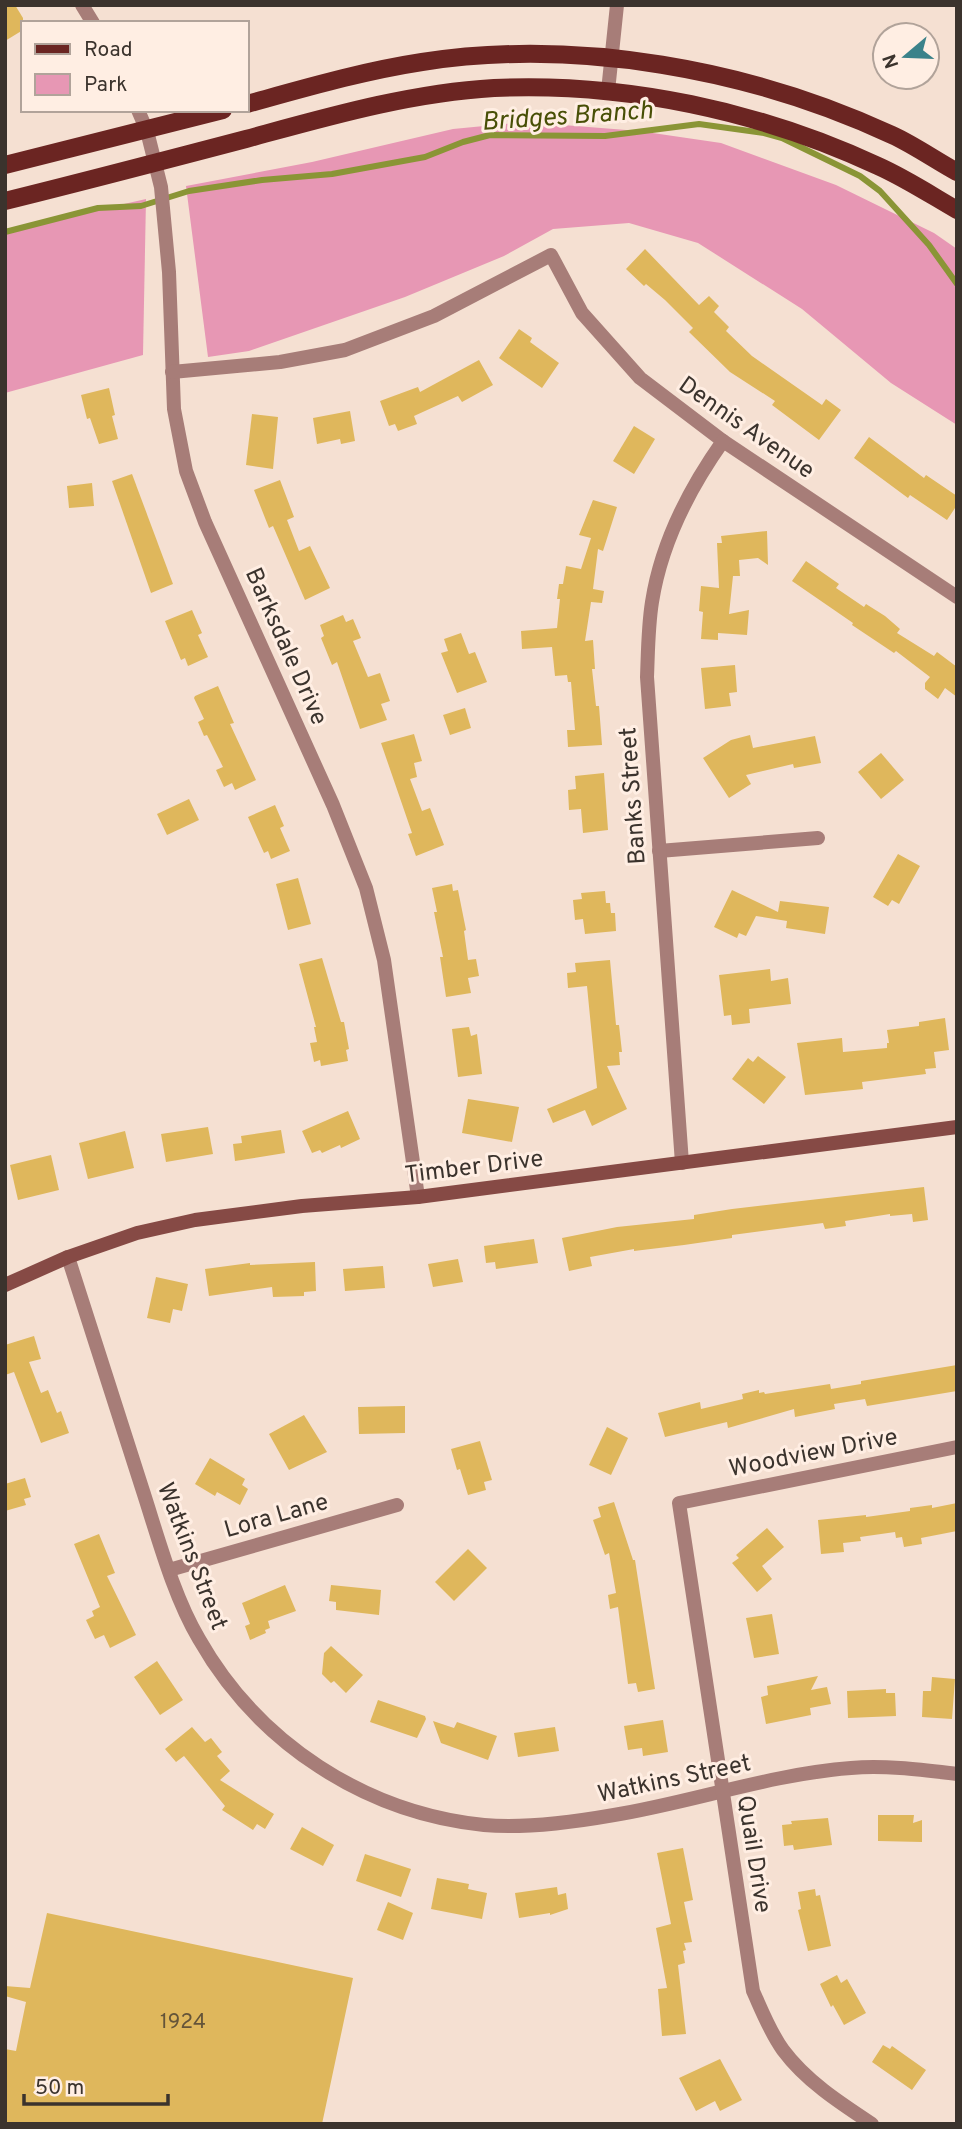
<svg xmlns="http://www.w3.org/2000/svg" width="962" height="2129" font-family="Overpass,sans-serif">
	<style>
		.green { fill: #e797b4 }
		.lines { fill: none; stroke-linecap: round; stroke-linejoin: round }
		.stream { stroke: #8a9536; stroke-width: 6 }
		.building { fill: #dfb75c }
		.street { stroke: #a77d78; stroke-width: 14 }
		.secondary { stroke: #864a45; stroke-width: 14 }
		.primary { stroke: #6b2522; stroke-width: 18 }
		.labels { text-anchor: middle; stroke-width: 6; stroke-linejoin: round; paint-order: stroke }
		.number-label { font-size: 21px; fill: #645439 }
		.street-label { font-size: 24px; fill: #3b332d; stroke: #ffeee3 }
		.water-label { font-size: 26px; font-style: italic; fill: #484f06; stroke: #ffeee3 }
	</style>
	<rect width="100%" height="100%" fill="#f5e0d2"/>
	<g class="green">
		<polygon points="525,122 639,131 721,143 836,185 934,233 957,249 957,425 891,383 802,309 698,243 629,223 553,229 504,256 405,297 249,351 208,357 186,186 312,162 453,129"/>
		<polygon points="146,199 143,355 5,393 5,231"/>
	</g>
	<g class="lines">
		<polyline class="stream" points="5,232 98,208 141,206 189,191 262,180 332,174 425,157 463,142 490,135 605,136 699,124 764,133 782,138 860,176 880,191 929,245 957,284"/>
	</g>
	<g class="building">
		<polygon points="5,5 15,5 23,18 23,30 5,41"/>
		<polygon points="645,249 699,305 709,296 719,306 714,312 729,327 726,331 752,356 822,405 826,399 841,410 819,440 772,405 775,401 730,372 689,332 693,328 665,300 646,284 644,286 626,269"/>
		<polygon points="519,329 532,338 530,342 559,363 542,388 499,358"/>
		<polygon points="479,360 493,385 462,402 458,396 414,416 417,424 398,431 395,424 389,426 380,401 418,387 420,392"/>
		<polygon points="109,388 115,415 112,416 118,439 99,444 90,418 87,419 81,395"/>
		<polygon points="350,411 355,441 341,444 340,439 317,444 313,418"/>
		<polygon points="252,414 278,417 273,469 246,465"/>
		<polygon points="634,426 655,439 634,474 613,461"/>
		<polygon points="869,437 924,478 926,475 957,496 957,505 947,520 910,495 908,498 854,458"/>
		<polygon points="132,474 173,584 151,593 112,481"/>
		<polygon points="280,480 294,517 287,520 299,551 310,546 330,588 305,600 273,526 269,528 254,490"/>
		<polygon points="92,483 94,506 69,508 67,486"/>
		<polygon points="593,500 617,507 603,551 598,549 593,589 604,591 602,603 591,602 585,641 593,640 595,669 592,669 596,706 599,706 602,745 568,747 567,730 575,730 571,682 568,682 567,675 555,676 552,647 522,649 521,631 557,628 560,599 557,599 559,584 563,584 566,566 581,569 591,538 579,535"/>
		<polygon points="767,531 768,565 758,558 739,560 740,576 733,576 729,614 749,610 747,635 718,633 718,640 701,639 703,612 699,611 701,586 719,588 717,543 722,543 721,536"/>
		<polygon points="806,561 839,584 836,588 864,607 866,604 885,616 900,629 897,633 934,656 937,652 957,667 957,697 945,688 938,699 925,689 925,683 930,677 896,651 894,653 852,625 853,623 792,581"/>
		<polygon points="192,610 202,633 198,635 208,657 188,666 185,658 181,660 165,621"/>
		<polygon points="343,615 346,622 353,619 361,638 353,641 368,677 380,673 390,701 381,704 387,720 360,729 337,662 332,665 321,638 324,636 320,625"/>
		<polygon points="461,633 469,654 475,652 487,682 457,693 441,653 448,651 444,639"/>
		<polygon points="735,665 737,692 729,693 731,706 705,709 701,668"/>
		<polygon points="218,686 234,723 230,724 256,780 235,790 232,783 224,787 216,770 223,767 207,735 204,736 198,722 204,719 194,698 195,696"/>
		<polygon points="465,708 471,728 450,735 443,715"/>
		<polygon points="414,734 422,761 414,763 417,777 410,779 422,811 430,808 444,845 416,856 408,834 412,833 381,743"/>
		<polygon points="750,735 753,748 815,736 821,763 794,768 793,764 746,775 751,784 729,798 703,758 731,740"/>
		<polygon points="881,753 904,780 881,799 858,772"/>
		<polygon points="604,773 608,830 583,833 581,809 569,810 568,790 576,789 575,776"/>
		<polygon points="189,799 199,820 167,835 157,814"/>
		<polygon points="275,805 284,826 280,828 290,851 271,859 268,851 264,853 248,817"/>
		<polygon points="898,854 920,866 899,904 892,900 888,906 873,897"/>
		<polygon points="298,878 311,924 288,930 276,884"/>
		<polygon points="452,884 453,891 458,890 466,930 464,931 468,960 476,959 479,976 468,978 471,993 446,997 440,957 443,957 434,912 437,912 432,888"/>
		<polygon points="732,890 778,912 780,901 829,907 825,934 786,928 787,921 756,916 746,936 739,933 737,938 714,927"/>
		<polygon points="605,891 606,903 610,903 611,913 615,913 616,931 585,934 583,919 575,920 573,900 582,899 581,893"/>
		<polygon points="322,958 341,1022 344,1022 349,1049 346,1050 348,1061 321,1066 320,1060 314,1062 310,1043 317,1042 314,1027 316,1027 299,964"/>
		<polygon points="610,960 616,1025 619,1025 622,1052 619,1052 620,1065 607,1066 627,1109 592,1126 585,1110 553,1123 547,1109 597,1088 587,986 568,988 567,973 576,972 575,963"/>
		<polygon points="770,969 771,981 788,978 791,1004 749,1009 750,1023 732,1025 731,1015 724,1016 719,975"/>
		<polygon points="945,1018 949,1050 934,1052 936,1068 925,1069 926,1074 862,1082 863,1089 805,1095 797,1043 842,1038 843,1052 887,1048 887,1043 889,1043 887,1030 919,1026 919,1022"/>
		<polygon points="469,1027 471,1036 477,1034 482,1074 458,1077 452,1029"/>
		<polygon points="758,1056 786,1077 764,1104 732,1079 748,1058 753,1062"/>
		<polygon points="468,1099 519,1107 512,1142 462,1133"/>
		<polygon points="348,1111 360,1139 341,1148 340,1145 322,1153 320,1150 312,1153 302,1131"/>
		<polygon points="208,1127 213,1154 166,1162 161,1134"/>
		<polygon points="281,1130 285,1153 235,1161 233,1144 242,1143 241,1136"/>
		<polygon points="125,1131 134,1168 88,1179 79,1143"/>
		<polygon points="51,1155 59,1190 18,1200 10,1165"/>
		<polygon points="924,1187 928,1220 913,1222 912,1214 890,1216 890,1214 845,1221 846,1226 825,1229 823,1223 732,1235 732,1238 684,1245 634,1251 634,1249 590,1257 592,1266 569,1271 562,1238 617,1227 694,1219 694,1215 732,1209"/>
		<polygon points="534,1239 538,1263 496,1269 495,1262 486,1263 484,1246"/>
		<polygon points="458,1259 463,1282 433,1287 428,1264"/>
		<polygon points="315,1262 316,1291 304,1292 304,1296 273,1297 272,1287 209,1296 205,1269 250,1263 250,1265"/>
		<polygon points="383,1266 385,1288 345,1291 343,1269"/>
		<polygon points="156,1277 188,1284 182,1311 173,1309 170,1323 147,1318"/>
		<polygon points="34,1336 41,1359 29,1362 41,1393 48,1390 57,1413 61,1411 69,1433 41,1443 14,1372 5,1375 5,1345"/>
		<polygon points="957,1365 957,1391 867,1406 865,1399 834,1404 835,1409 795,1417 794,1409 728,1428 727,1422 665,1437 658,1413 700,1402 701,1409 743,1399 742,1394 759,1390 759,1393 764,1392 765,1394 830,1384 831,1389 861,1384 861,1381"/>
		<polygon points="405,1406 405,1433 359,1434 358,1407"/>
		<polygon points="304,1415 327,1452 289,1470 269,1434"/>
		<polygon points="607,1427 628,1438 611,1475 589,1465"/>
		<polygon points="480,1441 492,1480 484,1482 486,1490 468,1495 460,1469 457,1470 451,1449"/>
		<polygon points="210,1458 245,1479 242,1485 248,1489 240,1505 217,1492 215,1496 195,1484"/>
		<polygon points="25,1478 31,1497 24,1499 26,1505 5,1511 5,1484"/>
		<polygon points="614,1502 633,1560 635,1560 655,1689 638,1692 636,1683 628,1684 618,1607 610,1609 608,1595 616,1593 609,1553 605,1555 593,1520 601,1517 598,1507"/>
		<polygon points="957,1503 957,1531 921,1538 922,1544 904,1547 902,1537 896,1538 895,1532 860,1537 861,1541 843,1543 844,1552 821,1554 818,1520 866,1515 866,1517 910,1511 910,1508 932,1505 932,1508"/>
		<polygon points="767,1528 784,1547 762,1566 772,1579 757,1592 732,1563 739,1558 736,1555"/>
		<polygon points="99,1534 115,1573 107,1576 136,1635 110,1648 104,1635 95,1639 86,1620 94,1616 92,1611 100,1607 74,1544"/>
		<polygon points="468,1549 487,1568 454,1601 435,1582"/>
		<polygon points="285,1585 296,1611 268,1621 270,1628 265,1630 266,1633 250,1640 245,1626 250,1624 242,1603"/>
		<polygon points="331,1585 381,1590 379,1615 336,1610 336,1602 329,1601"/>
		<polygon points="772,1614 779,1654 754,1658 746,1618"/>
		<polygon points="331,1646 363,1675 346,1693 334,1681 331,1683 322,1674 324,1653"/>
		<polygon points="157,1661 183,1700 160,1715 134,1677"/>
		<polygon points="818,1676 811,1690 827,1687 831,1704 810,1708 811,1715 766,1724 761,1697 768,1695 767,1686"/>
		<polygon points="932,1677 955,1679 952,1719 922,1717 923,1691 931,1691"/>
		<polygon points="886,1689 886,1693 895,1693 896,1716 848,1718 847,1691"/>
		<polygon points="378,1700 425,1716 426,1719 417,1738 370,1722"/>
		<polygon points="663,1720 668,1752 643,1756 642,1748 628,1750 624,1726"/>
		<polygon points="433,1721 454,1728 457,1722 497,1736 488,1760 441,1743"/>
		<polygon points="192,1727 205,1742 211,1738 222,1752 217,1756 230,1771 220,1780 274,1814 265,1829 257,1824 253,1830 222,1810 225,1806 184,1756 176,1762 165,1749"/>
		<polygon points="555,1727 559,1751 518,1757 514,1733"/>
		<polygon points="878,1815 914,1815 913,1823 922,1820 922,1842 878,1841"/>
		<polygon points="828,1818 832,1845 794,1850 793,1845 784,1846 782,1825 792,1824 791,1821"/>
		<polygon points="302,1827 334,1845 323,1866 290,1849"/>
		<polygon points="683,1848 693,1900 684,1902 692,1942 684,1943 686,1950 683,1951 685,1963 678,1965 686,2034 662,2036 658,1989 667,1988 656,1928 671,1924 657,1853"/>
		<polygon points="365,1854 411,1869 401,1897 356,1881"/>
		<polygon points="437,1878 469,1884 468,1889 487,1893 482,1919 431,1909"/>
		<polygon points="557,1887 558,1895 566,1893 568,1909 550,1915 550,1913 519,1918 515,1893"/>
		<polygon points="815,1889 816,1896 820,1895 831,1946 808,1951 798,1910 801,1909 798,1892"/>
		<polygon points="388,1902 413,1913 403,1940 377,1930"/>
		<polygon points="47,1913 353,1978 322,2124 5,2124 5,2049 16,2051 26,2002 5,1996 5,1986 30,1988"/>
		<polygon points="837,1975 841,1983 847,1979 866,2013 844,2025 833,2005 831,2007 820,1984"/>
		<polygon points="883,2045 890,2049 892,2046 926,2070 912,2090 872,2062"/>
		<polygon points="720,2059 742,2100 720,2111 715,2101 696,2111 679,2078"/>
	</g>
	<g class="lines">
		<g class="street">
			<polyline points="82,5 93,23"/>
			<polyline points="608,91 617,5"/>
			<polyline points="138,110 147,131 161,187 169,272 174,409 186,471 205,522 333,805 366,888 384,960 418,1197"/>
			<polyline points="172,372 280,362 345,350 434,316 551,255 582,313 640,378 723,441 957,597"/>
			<polyline points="659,851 818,838"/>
			<path d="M682 1163 647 677C648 653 648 627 652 602 661 544 689 489 723 441"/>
			<path d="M68 1257C93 1334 117 1411 142 1488 158 1537 173 1595 199 1639 258 1743 365 1813 484 1825 524 1829 574 1822 614 1815 693 1802 771 1774 851 1768 886 1765 923 1770 957 1774"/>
			<polyline points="169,1570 397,1505"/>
			<path d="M872 2124C840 2103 806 2081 783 2050 770 2032 762 2011 753 1991L679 1503 957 1447"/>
		</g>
		<polyline class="secondary" points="5,1285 68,1257 137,1233 195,1220 302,1206 418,1197 957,1127"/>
		<g class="primary">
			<path d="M247 104C305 88 363 71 422 62 577 38 750 69 892 135 914 145 935 160 957 172"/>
			<polyline points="5,165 223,110"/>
			<path d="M5 201C86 181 166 160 246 139 327 117 409 93 494 88 625 82 760 111 878 166 905 178 931 195 957 210"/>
		</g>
	</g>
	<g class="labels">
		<g class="number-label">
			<text x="183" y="2028">1924</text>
		</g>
		<g class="street-label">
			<text transform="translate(747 427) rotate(35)" y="8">Dennis Avenue</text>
			<text transform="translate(287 646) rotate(66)" y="8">Barksdale Drive</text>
			<text transform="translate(632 796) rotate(-94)" y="8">Banks Street</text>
			<text transform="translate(474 1166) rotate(-7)" y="8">Timber Drive</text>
			<text transform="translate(813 1452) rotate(-11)" y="8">Woodview Drive</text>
			<text transform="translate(276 1515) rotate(-16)" y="8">Lora Lane</text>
			<text transform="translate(193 1556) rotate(69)" y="8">Watkins Street</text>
			<text transform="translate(674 1778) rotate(-12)" y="8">Watkins Street</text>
			<text transform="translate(755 1854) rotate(81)" y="8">Quail Drive</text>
		</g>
		<g class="water-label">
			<text transform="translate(567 115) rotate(-4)" y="9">Bridges Branch</text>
		</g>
	</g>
	<rect width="962" height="2129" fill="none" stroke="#3b332d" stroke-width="14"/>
	<rect x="21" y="21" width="228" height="91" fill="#ffeee3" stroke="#b1a39a" stroke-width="2"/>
	<rect x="35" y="44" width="35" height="10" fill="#6b2522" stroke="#b1a39a" stroke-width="2"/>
	<text x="84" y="56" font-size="21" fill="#3b332d">Road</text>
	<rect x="35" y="74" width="35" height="21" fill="#e797b4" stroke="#b1a39a" stroke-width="2"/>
	<text x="84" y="91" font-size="21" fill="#3b332d">Park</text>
	<g transform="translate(906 56) rotate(251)"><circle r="33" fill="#ffeee3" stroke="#b1a39a" stroke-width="2"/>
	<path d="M0-5L12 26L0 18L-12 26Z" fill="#3b828a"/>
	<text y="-10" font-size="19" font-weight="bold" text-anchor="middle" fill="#3b332d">N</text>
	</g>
	<path d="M24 2094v10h144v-10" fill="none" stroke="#3b332d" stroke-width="3.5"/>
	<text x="35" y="2094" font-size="21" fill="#3b332d" stroke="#ffeee3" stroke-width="5" paint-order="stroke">50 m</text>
</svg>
